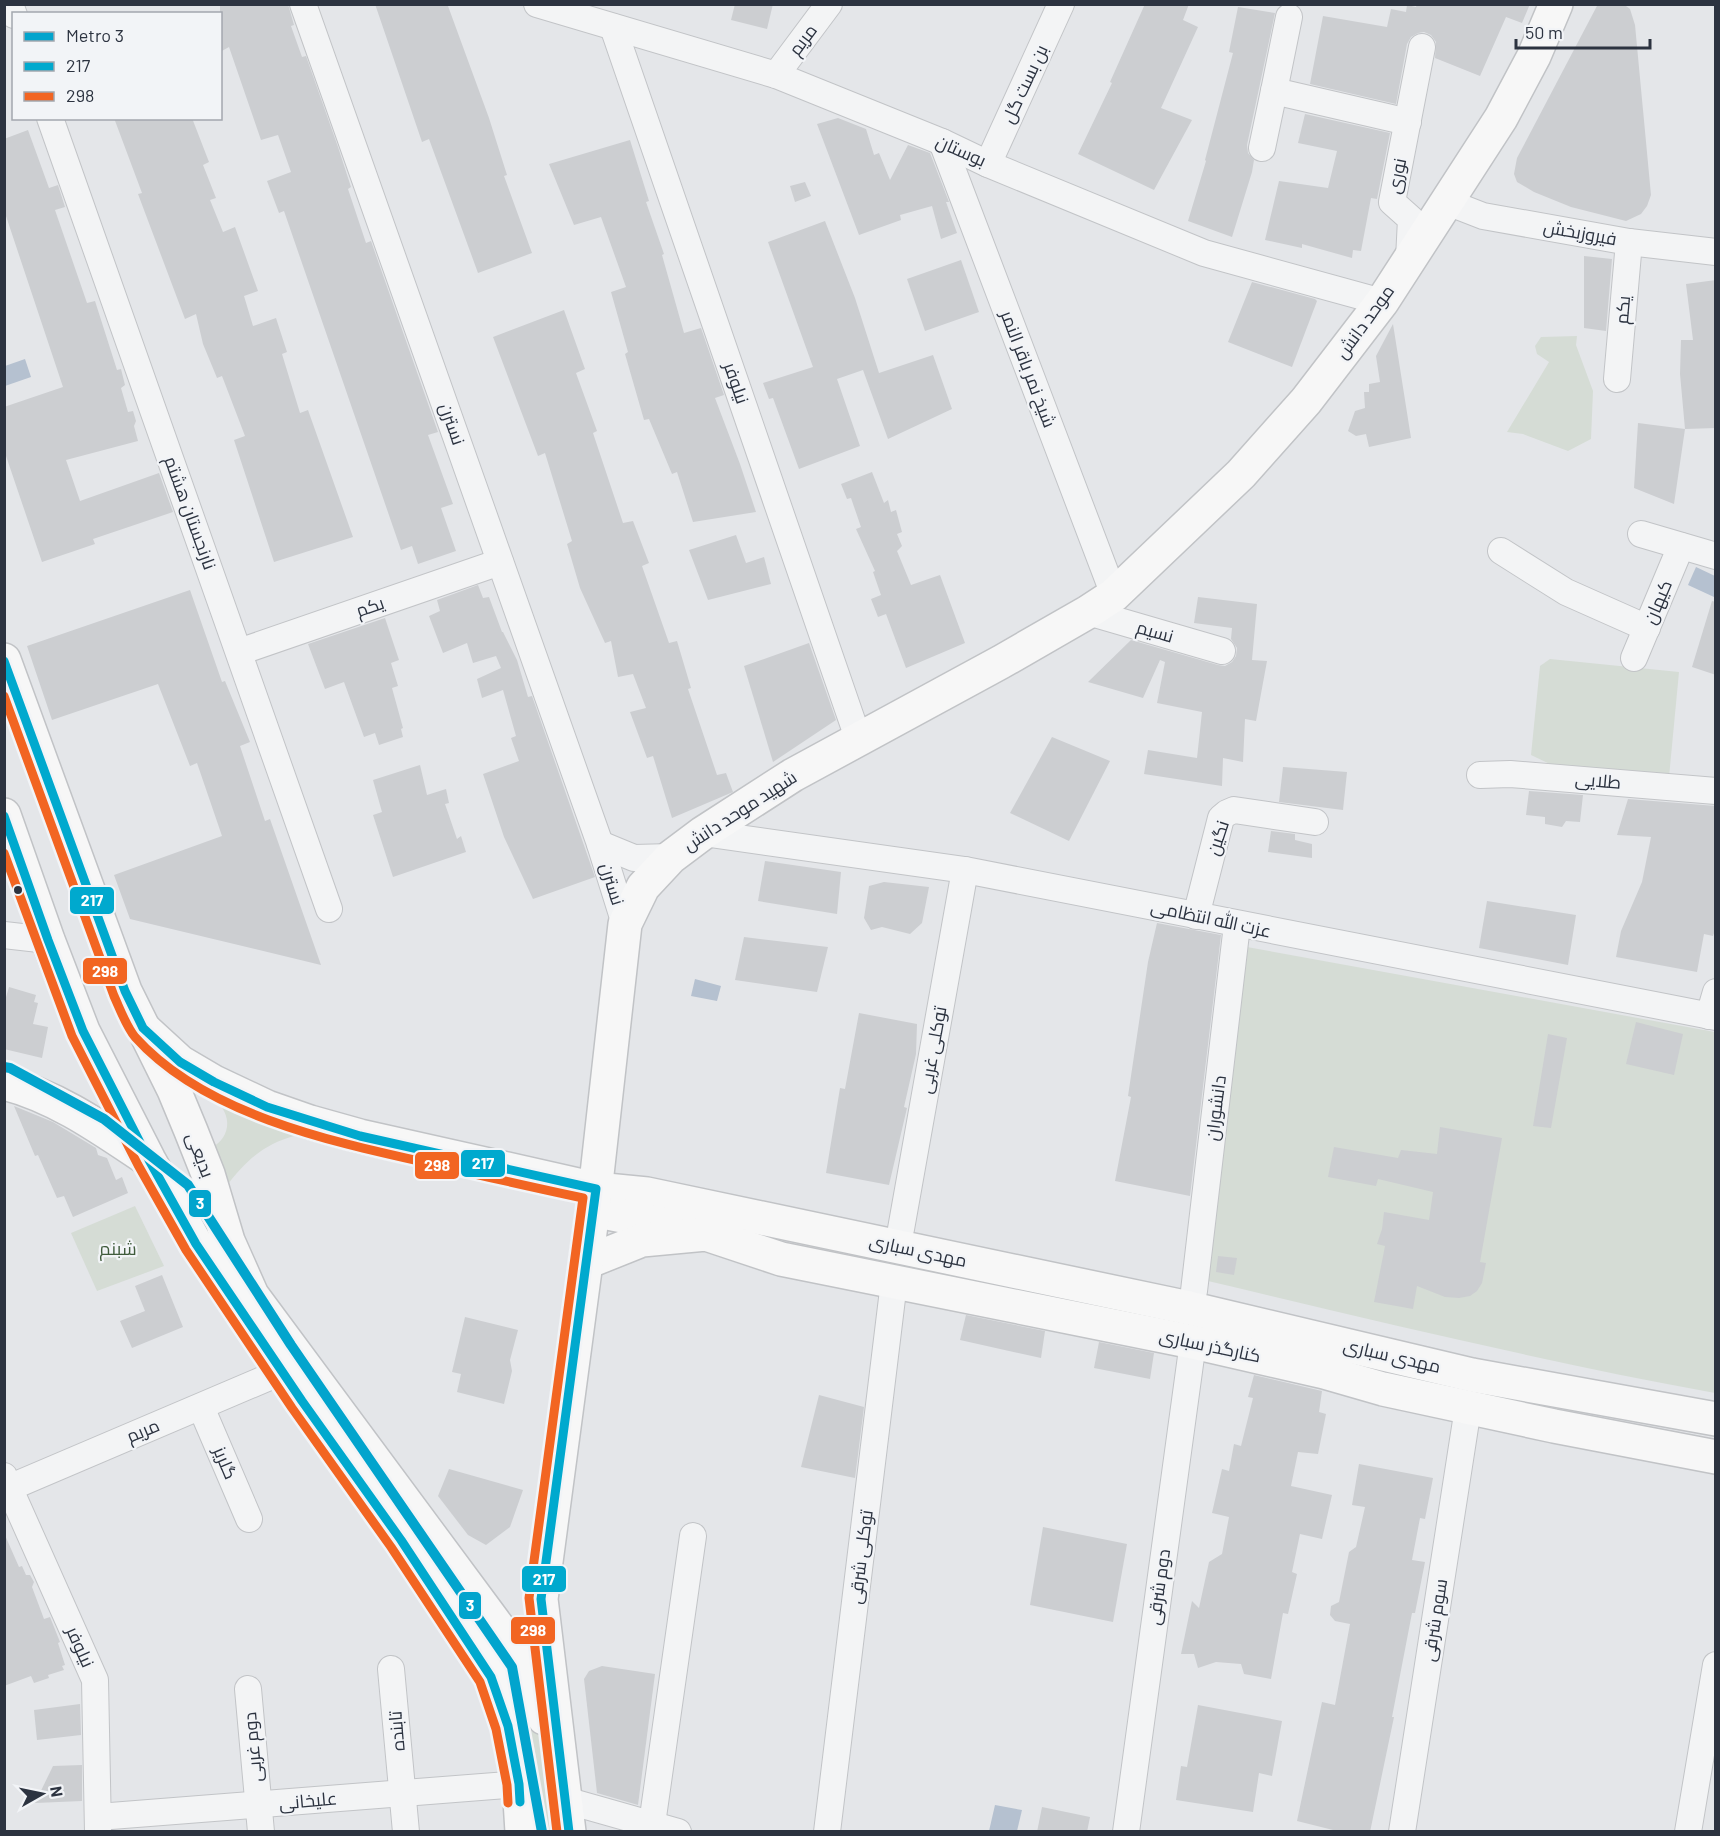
<svg xmlns="http://www.w3.org/2000/svg" width="1720" height="1836" font-family="Barlow,Cairo,sans-serif">
	<style>
		.green { fill: #d5dcd5 }
		.water { fill: #b5c1d0 }
		.building { fill: #ccced1 }
		.lines { fill: none; stroke-linecap: round; stroke-linejoin: round }
		.minor-casing { stroke: #c2c4c7; stroke-width: 28 }
		.major-casing { stroke: #c1c3c6; stroke-width: 36 }
		.minor { stroke: #f3f4f5; stroke-width: 26 }
		.major { stroke: #f7f7f7; stroke-width: 33 }
		.bus-1-casing { stroke: #f2f4f7; stroke-width: 14 }
		.bus-2-casing { stroke: #f2f4f7; stroke-width: 14 }
		.bus-1 { stroke: #00a9ce; stroke-width: 9 }
		.bus-2 { stroke: #f26522; stroke-width: 9 }
		.metro-1-casing { stroke: #f2f4f7; stroke-width: 15 }
		.metro-1 { stroke: #02a4cd; stroke-width: 10 }
		.bus-dot { fill: #2c3340; stroke: #f2f4f7; stroke-width: 2 }
		.labels { text-anchor: middle; stroke-width: 4.5; stroke-linejoin: round; paint-order: stroke }
		.street-label { font-size: 18px; fill: #2c3340; stroke: #f2f4f7 }
		.park-label { font-size: 18px; fill: #3f5b3b; stroke: #f2f4f7 }
		.line-badge { stroke: #f2f4f7; stroke-width: 2 }
		.badge-label { font-size: 16px; text-anchor: middle; font-weight: bold; fill: #fff }
	</style>
	<rect width="100%" height="100%" fill="#e4e6e9"/>
	<g class="green">
		<polygon points="1577,336 1576,345 1593,391 1591,439 1568,451 1523,434 1507,432 1549,362 1537,354 1535,346 1541,337"/>
		<polygon points="1550,659 1679,672 1669,777 1554,766 1531,755 1540,666"/>
		<path d="M1247 947 1715 1032V1393C1545 1362 1377 1321 1208 1281Z"/>
		<path d="M201 1091 294 1136C264 1144 244 1162 226 1187L211 1148C229 1139 233 1118 218 1103 213 1098 206 1095 201 1091Z"/>
		<polygon points="135,1206 164,1266 97,1291 71,1233"/>
		<path d="M474 1602 547 1745 559 1831H540C539 1807 540 1781 536 1757 527 1702 498 1651 474 1602Z"/>
	</g>
	<g class="water">
		<polygon points="25,359 31,377 5,386 5,366"/>
		<polygon points="1696,567 1715,576 1714,597 1688,585"/>
		<polygon points="695,979 721,986 717,1001 691,996"/>
		<polygon points="995,1805 1022,1810 1017,1831 989,1831"/>
	</g>
	<g class="building">
		<polygon points="220,4 288,4 294,25 291,26 302,57 306,56 338,147 351,187 348,189 366,243 371,241 438,432 428,435 453,504 441,508 456,551 418,564 412,546 401,550 284,211 279,213 267,181 291,172 278,135 261,140 229,47 220,52"/>
		<polygon points="375,4 442,4 448,6 489,118 507,175 504,176 532,253 478,273 429,139 422,142"/>
		<polygon points="735,4 773,4 767,29 731,20"/>
		<polygon points="1145,4 1189,4 1183,20 1198,27 1161,108 1192,120 1154,190 1078,154 1112,83 1110,82"/>
		<polygon points="1417,4 1530,4 1522,23 1506,17 1480,76 1435,58 1436,42 1431,35 1424,32 1418,33 1411,37 1407,44 1396,104 1310,84 1323,16 1387,27 1391,9 1406,12 1407,5 1416,7"/>
		<polygon points="1598,4 1626,6 1630,9 1635,25 1651,195 1647,206 1641,214 1626,221 1571,207 1534,192 1517,182 1514,174 1517,158"/>
		<polygon points="1238,7 1275,13 1247,145 1248,153 1254,160 1252,172 1232,237 1188,221 1206,161 1205,160 1233,53 1229,52"/>
		<polygon points="1305,114 1390,133 1377,199 1371,198 1361,251 1353,250 1352,258 1302,244 1302,248 1265,240 1279,181 1328,188 1337,151 1298,143"/>
		<polygon points="114,118 192,118 209,162 203,165 216,198 210,200 223,232 235,227 258,291 244,296 253,326 276,318 287,352 282,354 300,413 308,410 353,537 274,562 234,440 245,436 222,376 217,378 203,344 196,314 185,319 138,194 142,193"/>
		<polygon points="838,118 866,129 874,155 879,153 890,180 908,145 930,153 949,202 946,202 957,233 941,239 932,206 900,215 901,220 859,235 817,124"/>
		<polygon points="28,130 49,188 58,185 65,207 55,210 87,303 95,301 117,370 121,369 125,385 121,388 128,412 133,411 136,421 134,426 138,441 66,460 80,501 159,473 173,512 93,539 95,544 42,562 4,450 4,407 63,387 4,210 4,139"/>
		<polygon points="630,140 649,201 646,202 664,254 662,255 684,333 701,328 724,395 715,398 740,464 756,512 693,522 677,472 672,474 649,419 644,420 625,354 628,352 611,292 626,287 601,217 574,225 549,164"/>
		<polygon points="805,182 811,196 795,202 790,186"/>
		<polygon points="825,221 855,298 879,373 933,355 952,409 888,439 863,370 837,379 860,446 799,469 773,398 769,399 763,383 813,367 768,242"/>
		<polygon points="1584,256 1612,259 1606,331 1584,328"/>
		<polygon points="961,260 979,312 925,331 907,279"/>
		<polygon points="1716,280 1716,428 1685,429 1680,374 1681,340 1693,340 1686,284"/>
		<polygon points="1252,282 1315,299 1317,301 1292,367 1228,342"/>
		<polygon points="564,310 585,369 576,373 597,431 593,433 623,523 633,521 649,563 642,566 669,643 677,641 691,688 688,689 717,775 726,773 733,792 672,818 653,756 647,758 630,712 646,708 633,674 618,677 611,641 605,643 580,588 567,544 572,541 545,453 538,456 493,337"/>
		<polygon points="1393,324 1411,438 1369,447 1366,434 1356,436 1348,431 1355,411 1365,408 1364,392 1369,392 1369,384 1380,382 1376,356"/>
		<polygon points="1638,423 1685,429 1674,504 1634,488"/>
		<polygon points="872,472 884,503 888,500 891,512 896,510 902,532 897,534 902,546 897,551 911,585 940,575 965,643 906,668 886,614 878,617 871,599 881,595 873,572 875,571 856,529 861,527 851,498 847,499 841,484"/>
		<polygon points="736,535 746,563 764,557 771,584 708,600 689,550"/>
		<polygon points="478,585 483,598 489,597 502,632 503,632 517,660 528,697 532,696 595,877 533,899 504,837 483,774 519,761 511,738 516,736 503,690 482,698 477,679 501,668 496,656 473,663 467,643 443,653 429,616 440,611 437,600"/>
		<polygon points="190,590 222,682 225,681 250,742 240,746 265,821 270,819 321,965 130,919 114,875 222,836 197,763 190,766 158,684 52,720 27,646"/>
		<polygon points="1198,597 1257,604 1252,660 1267,661 1256,721 1245,719 1243,762 1223,758 1222,786 1144,774 1148,750 1197,758 1202,712 1157,703 1165,662 1160,660 1143,698 1088,682 1131,640 1218,665 1225,666 1232,662 1236,656 1237,648 1231,639 1232,628 1194,623"/>
		<polygon points="1712,601 1716,602 1716,675 1692,667"/>
		<polygon points="385,618 399,660 391,663 398,686 392,688 403,728 401,729 403,737 379,745 375,733 364,737 344,682 325,689 308,644"/>
		<polygon points="809,643 836,720 773,762 744,666"/>
		<polygon points="1052,737 1110,761 1069,841 1010,813"/>
		<polygon points="420,765 427,795 446,789 449,803 445,804 457,839 461,836 466,852 393,877 373,815 382,812 373,780"/>
		<polygon points="1283,767 1347,772 1343,810 1279,802"/>
		<polygon points="1529,791 1583,795 1580,822 1566,821 1562,827 1545,824 1545,817 1526,815"/>
		<polygon points="1628,799 1716,806 1716,927 1713,936 1704,934 1697,972 1616,957 1621,931 1642,882 1651,837 1617,835"/>
		<polygon points="1271,831 1295,834 1295,840 1312,844 1312,858 1268,852"/>
		<polygon points="765,861 841,872 837,914 758,901"/>
		<polygon points="884,882 929,887 922,923 910,934 882,927 871,930 864,918 869,886"/>
		<polygon points="1487,901 1576,915 1568,965 1479,948"/>
		<polygon points="1157,923 1221,935 1190,1196 1115,1181 1131,1097 1128,1096 1148,962"/>
		<polygon points="744,937 828,947 817,992 735,980"/>
		<polygon points="9,987 36,995 34,1002 38,1003 33,1024 48,1027 42,1058 4,1049 4,1004"/>
		<polygon points="859,1013 917,1024 916,1054 904,1107 907,1108 889,1185 826,1173 840,1088 845,1089"/>
		<polygon points="1636,1022 1683,1034 1674,1075 1626,1064"/>
		<polygon points="1548,1034 1567,1038 1551,1128 1533,1126"/>
		<polygon points="14,1106 53,1122 96,1148 98,1155 107,1158 116,1180 122,1177 128,1193 73,1217 64,1196 57,1198 38,1155 35,1156"/>
		<polygon points="1440,1127 1502,1138 1480,1262 1486,1263 1482,1283 1477,1291 1470,1296 1459,1298 1445,1297 1417,1286 1413,1309 1374,1302 1385,1246 1377,1244 1382,1229 1384,1212 1429,1220 1433,1192 1378,1179 1376,1186 1328,1177 1334,1147 1398,1158 1401,1150 1437,1154"/>
		<polygon points="1218,1256 1237,1258 1234,1275 1216,1272"/>
		<polygon points="162,1275 183,1327 132,1348 120,1321 145,1311 135,1286"/>
		<polygon points="966,1315 1045,1331 1041,1358 960,1340"/>
		<polygon points="465,1317 518,1330 510,1360 512,1371 504,1404 457,1392 461,1374 452,1372"/>
		<polygon points="1099,1342 1154,1353 1150,1379 1094,1368"/>
		<polygon points="1254,1375 1322,1391 1319,1412 1326,1414 1318,1454 1298,1452 1291,1486 1332,1495 1322,1539 1300,1534 1292,1572 1297,1574 1288,1614 1283,1613 1271,1679 1244,1674 1241,1664 1216,1662 1198,1668 1194,1654 1181,1654 1192,1601 1199,1608 1209,1562 1222,1554 1229,1517 1212,1513 1222,1469 1229,1471 1234,1444 1241,1446 1253,1398 1248,1397"/>
		<polygon points="819,1395 864,1407 855,1478 801,1467"/>
		<polygon points="1359,1464 1433,1478 1425,1519 1420,1518 1412,1560 1425,1562 1415,1613 1412,1613 1392,1717 1394,1717 1370,1832 1341,1832 1297,1821 1322,1702 1335,1705 1350,1624 1335,1621 1330,1615 1331,1606 1339,1602 1349,1552 1356,1547 1365,1507 1352,1505"/>
		<polygon points="449,1469 523,1490 510,1527 486,1545 468,1535 438,1496"/>
		<polygon points="1043,1527 1127,1544 1113,1622 1030,1605"/>
		<polygon points="4,1533 19,1567 22,1566 26,1575 30,1575 34,1582 32,1587 44,1619 50,1617 60,1642 58,1643 65,1665 62,1666 64,1670 48,1675 49,1678 34,1683 31,1676 4,1686"/>
		<polygon points="602,1666 655,1674 638,1805 597,1793 584,1679 589,1671"/>
		<polygon points="80,1704 81,1735 37,1740 34,1710"/>
		<polygon points="1198,1705 1282,1721 1272,1776 1259,1773 1253,1812 1176,1800 1181,1766 1187,1767"/>
		<polygon points="82,1765 82,1801 35,1803 53,1766"/>
		<polygon points="1042,1807 1090,1817 1087,1832 1037,1832"/>
	</g>
	<g class="lines">
		<defs>
			<g id="minor">
				<polyline points="10,4 14,15"/>
				<polyline points="303,4 600,844 625,924"/>
				<polyline points="537,4 776,75 942,142 988,164 1204,253 1382,302"/>
				<polyline points="613,27 858,738"/>
				<polyline points="776,75 829,4"/>
				<polyline points="1274,91 1289,17"/>
				<polyline points="50,118 329,909"/>
				<polyline points="942,142 1114,595"/>
				<polyline points="1262,148 1274,91 1408,122"/>
				<polyline points="988,164 1061,4"/>
				<polyline points="1447,202 1483,216 1629,242 1716,252"/>
				<polyline points="1409,259 1411,219 1392,202 1422,47"/>
				<polyline points="1617,379 1629,242"/>
				<polyline points="1641,534 1716,556"/>
				<polyline points="1501,551 1566,592 1647,628"/>
				<polyline points="1088,612 1222,651"/>
				<polyline points="239,652 500,562"/>
				<polyline points="1634,658 1681,546"/>
				<polyline points="1480,775 1510,774 1716,791"/>
				<polyline points="703,833 965,870 1716,1017"/>
				<polyline points="600,844 634,858 671,857"/>
				<polyline points="1196,916 1221,818 1227,813 1234,810 1315,822"/>
				<polyline points="4,935 48,940"/>
				<polyline points="1709,1016 1716,992"/>
				<polyline points="901,1229 965,870"/>
				<polyline points="1194,1291 1237,925"/>
				<polyline points="201,1407 249,1519"/>
				<polyline points="4,1476 95,1680 98,1832"/>
				<polyline points="4,1490 281,1372"/>
				<polyline points="391,1669 406,1832"/>
				<polyline points="248,1689 261,1832"/>
				<polyline points="565,1800 678,1832"/>
				<polyline points="98,1817 519,1784"/>
				<polyline points="652,1824 693,1536"/>
				<polyline points="827,1832 894,1282"/>
				<polyline points="1126,1832 1193,1342"/>
				<polyline points="1402,1832 1468,1408"/>
				<polyline points="1688,1832 1716,1665"/>
			</g>
			<g id="major">
				<polyline points="4,660 125,991 174,1090 191,1131 208,1174 228,1241 252,1295 509,1642 521,1662 544,1718"/>
				<polyline points="4,815 48,940 83,1031 149,1160 196,1244 242,1313"/>
				<polyline points="143,1028 180,1062 214,1082 267,1107 310,1122 360,1136 596,1189 647,1194 1189,1308 1472,1375 1716,1419"/>
				<path d="M4 1083C58 1097 102 1129 147 1159"/>
				<polyline points="593,1210 677,1227"/>
				<polyline points="587,1262 642,1240 706,1234 781,1259 1193,1342 1324,1372 1383,1389 1554,1426 1716,1457"/>
				<polyline points="281,1371 401,1540 491,1677 508,1726 519,1784 522,1832"/>
				<polyline points="569,1832 541,1599 593,1210 625,924 643,887 671,857 703,833 793,775 1001,662 1088,612 1114,595 1241,474 1306,401 1382,302 1501,118 1534,56 1556,4"/>
			</g>
		</defs>
		<use href="#minor" class="minor-casing"/>
		<use href="#major" class="major-casing"/>
		<use href="#minor" class="minor"/>
		<use href="#major" class="major"/>
		<defs>
			<g id="bus-1">
				<polyline points="4,661 125,991 143,1028 180,1062 214,1082 267,1107 360,1136 596,1189 541,1599 569,1832"/>
				<polyline points="4,816 48,940 83,1031 149,1160 196,1244 302,1401 401,1540 491,1677 508,1726 519,1784 520,1802"/>
			</g>
			<g id="bus-2">
				<path d="M4 696 114 996C120 1009 126 1026 135 1037 205 1115 333 1142 432 1164 482 1176 532 1187 583 1198L529 1598 557 1832"/>
				<polyline points="4,853 72,1036 138,1165 186,1250 292,1408 391,1547 480,1682 496,1729 507,1785 508,1803"/>
			</g>
		</defs>
		<use href="#bus-1" class="bus-1-casing"/>
		<use href="#bus-2" class="bus-2-casing"/>
		<use href="#bus-1" class="bus-1"/>
		<use href="#bus-2" class="bus-2"/>
		<defs>
			<polyline id="metro-1" points="4,1067 10,1068 104,1119 188,1185 291,1345 512,1667 542,1832"/>
		</defs>
		<use href="#metro-1" class="metro-1-casing"/>
		<use href="#metro-1" class="metro-1"/>
	</g>
	<circle class="bus-dot" cx="18" cy="890" r="5"/>
	<g class="labels">
		<g class="street-label">
			<text transform="translate(803 40) rotate(-53)" y="6">مریم</text>
			<text transform="translate(1025 84) rotate(-65)" y="6">بن بست گل</text>
			<text transform="translate(961 151) rotate(24)" y="6">بوستان</text>
			<text transform="translate(1397 176) rotate(-79)" y="6">نوری</text>
			<text transform="translate(1580 233) rotate(10)" y="6">فیروزبخش</text>
			<text transform="translate(1623 310) rotate(-85)" y="6">یکم</text>
			<text transform="translate(1365 322) rotate(-54)" y="6">موحد دانش</text>
			<text transform="translate(1028 369) rotate(69)" y="6">شیخ نمر باقر النمر</text>
			<text transform="translate(736 383) rotate(71)" y="6">نیلوفر</text>
			<text transform="translate(452 424) rotate(71)" y="6">نسترن</text>
			<text transform="translate(190 513) rotate(70)" y="6">نارنجستان هشتم</text>
			<text transform="translate(1658 602) rotate(-67)" y="6">کیهان</text>
			<text transform="translate(370 607) rotate(-19)" y="6">یکم</text>
			<text transform="translate(1155 632) rotate(16)" y="6">نسیم</text>
			<text transform="translate(1598 781) rotate(5)" y="6">طلایی</text>
			<text transform="translate(740 811) rotate(-33)" y="6">شهید موحد دانش</text>
			<text transform="translate(1218 838) rotate(-72)" y="6">نگین</text>
			<text transform="translate(612 884) rotate(73)" y="6">نسترن</text>
			<text transform="translate(1211 919) rotate(12)" y="6">عزت الله انتظامی</text>
			<text transform="translate(933 1050) rotate(-80)" y="6">توکلی غربی</text>
			<text transform="translate(1216 1108) rotate(-83)" y="6">دانشوران</text>
			<text transform="translate(200 1155) rotate(69)" y="6">بدیعی</text>
			<text transform="translate(918 1251) rotate(12)" y="6">مهدی سباری</text>
			<text transform="translate(1210 1346) rotate(12)" y="6">کنارگذر سباری</text>
			<text transform="translate(1392 1356) rotate(13)" y="6">مهدی سباری</text>
			<text transform="translate(143 1431) rotate(-23)" y="6">مریم</text>
			<text transform="translate(225 1463) rotate(67)" y="6">گلریز</text>
			<text transform="translate(861 1557) rotate(-83)" y="6">توکلی شرقی</text>
			<text transform="translate(1159 1587) rotate(-82)" y="6">دوم شرقی</text>
			<text transform="translate(1435 1620) rotate(-81)" y="6">سوم شرقی</text>
			<text transform="translate(80 1647) rotate(66)" y="6">نیلوفر</text>
			<text transform="translate(397 1731) rotate(-95)" y="6">تابنده</text>
			<text transform="translate(253 1747) rotate(-95)" y="6">دوم غربی</text>
			<text transform="translate(308 1801) rotate(-5)" y="6">علیخانی</text>
		</g>
		<g class="park-label">
			<text x="118" y="1255">شبنم</text>
		</g>
	</g>
	<g class="line-badge">
		<rect x="69" y="886" width="46" height="29" rx="6" fill="#00a9ce"/>
		<rect x="82" y="957" width="46" height="28" rx="6" fill="#f26522"/>
		<rect x="460" y="1149" width="46" height="29" rx="6" fill="#00a9ce"/>
		<rect x="414" y="1151" width="46" height="29" rx="6" fill="#f26522"/>
		<rect x="188" y="1189" width="24" height="29" rx="6" fill="#02a4cd"/>
		<rect x="521" y="1565" width="46" height="28" rx="6" fill="#00a9ce"/>
		<rect x="458" y="1591" width="24" height="29" rx="6" fill="#02a4cd"/>
		<rect x="510" y="1616" width="46" height="29" rx="6" fill="#f26522"/>
	</g>
	<g class="badge-label">
		<text x="92" y="906">217</text>
		<text x="105" y="977">298</text>
		<text x="483" y="1169">217</text>
		<text x="437" y="1171">298</text>
		<text x="200" y="1209">3</text>
		<text x="544" y="1585">217</text>
		<text x="470" y="1611">3</text>
		<text x="533" y="1636">298</text>
	</g>
	<rect width="1720" height="1836" fill="none" stroke="#2c3340" stroke-width="12"/>
	<rect x="12" y="12" width="210" height="108" fill="#f2f4f7" stroke="#a3a7ae" stroke-width="1.5"/>
	<rect x="24" y="32" width="30" height="9" fill="#02a4cd" stroke="#a3a7ae" stroke-width="1.5"/>
	<text x="66" y="42" font-size="18" fill="#2c3340">Metro 3</text>
	<rect x="24" y="62" width="30" height="9" fill="#00a9ce" stroke="#a3a7ae" stroke-width="1.5"/>
	<text x="66" y="72" font-size="18" fill="#2c3340">217</text>
	<rect x="24" y="92" width="30" height="9" fill="#f26522" stroke="#a3a7ae" stroke-width="1.5"/>
	<text x="66" y="102" font-size="18" fill="#2c3340">298</text>
	<g transform="translate(42 1794) rotate(81)" stroke="#f2f4f7" stroke-width="4.5" paint-order="stroke">
	<path d="M0-4.5L10 22L0 15L-10 22Z" fill="#2c3340"/>
	<text y="-9" font-size="16" font-weight="bold" text-anchor="middle" fill="#2c3340">N</text>
	</g>
	<path d="M1516 39v9h134v-9" fill="none" stroke="#2c3340" stroke-width="3"/>
	<text x="1525" y="39" font-size="18" fill="#2c3340" stroke="#f2f4f7" stroke-width="4.5" paint-order="stroke">50 m</text>
</svg>
